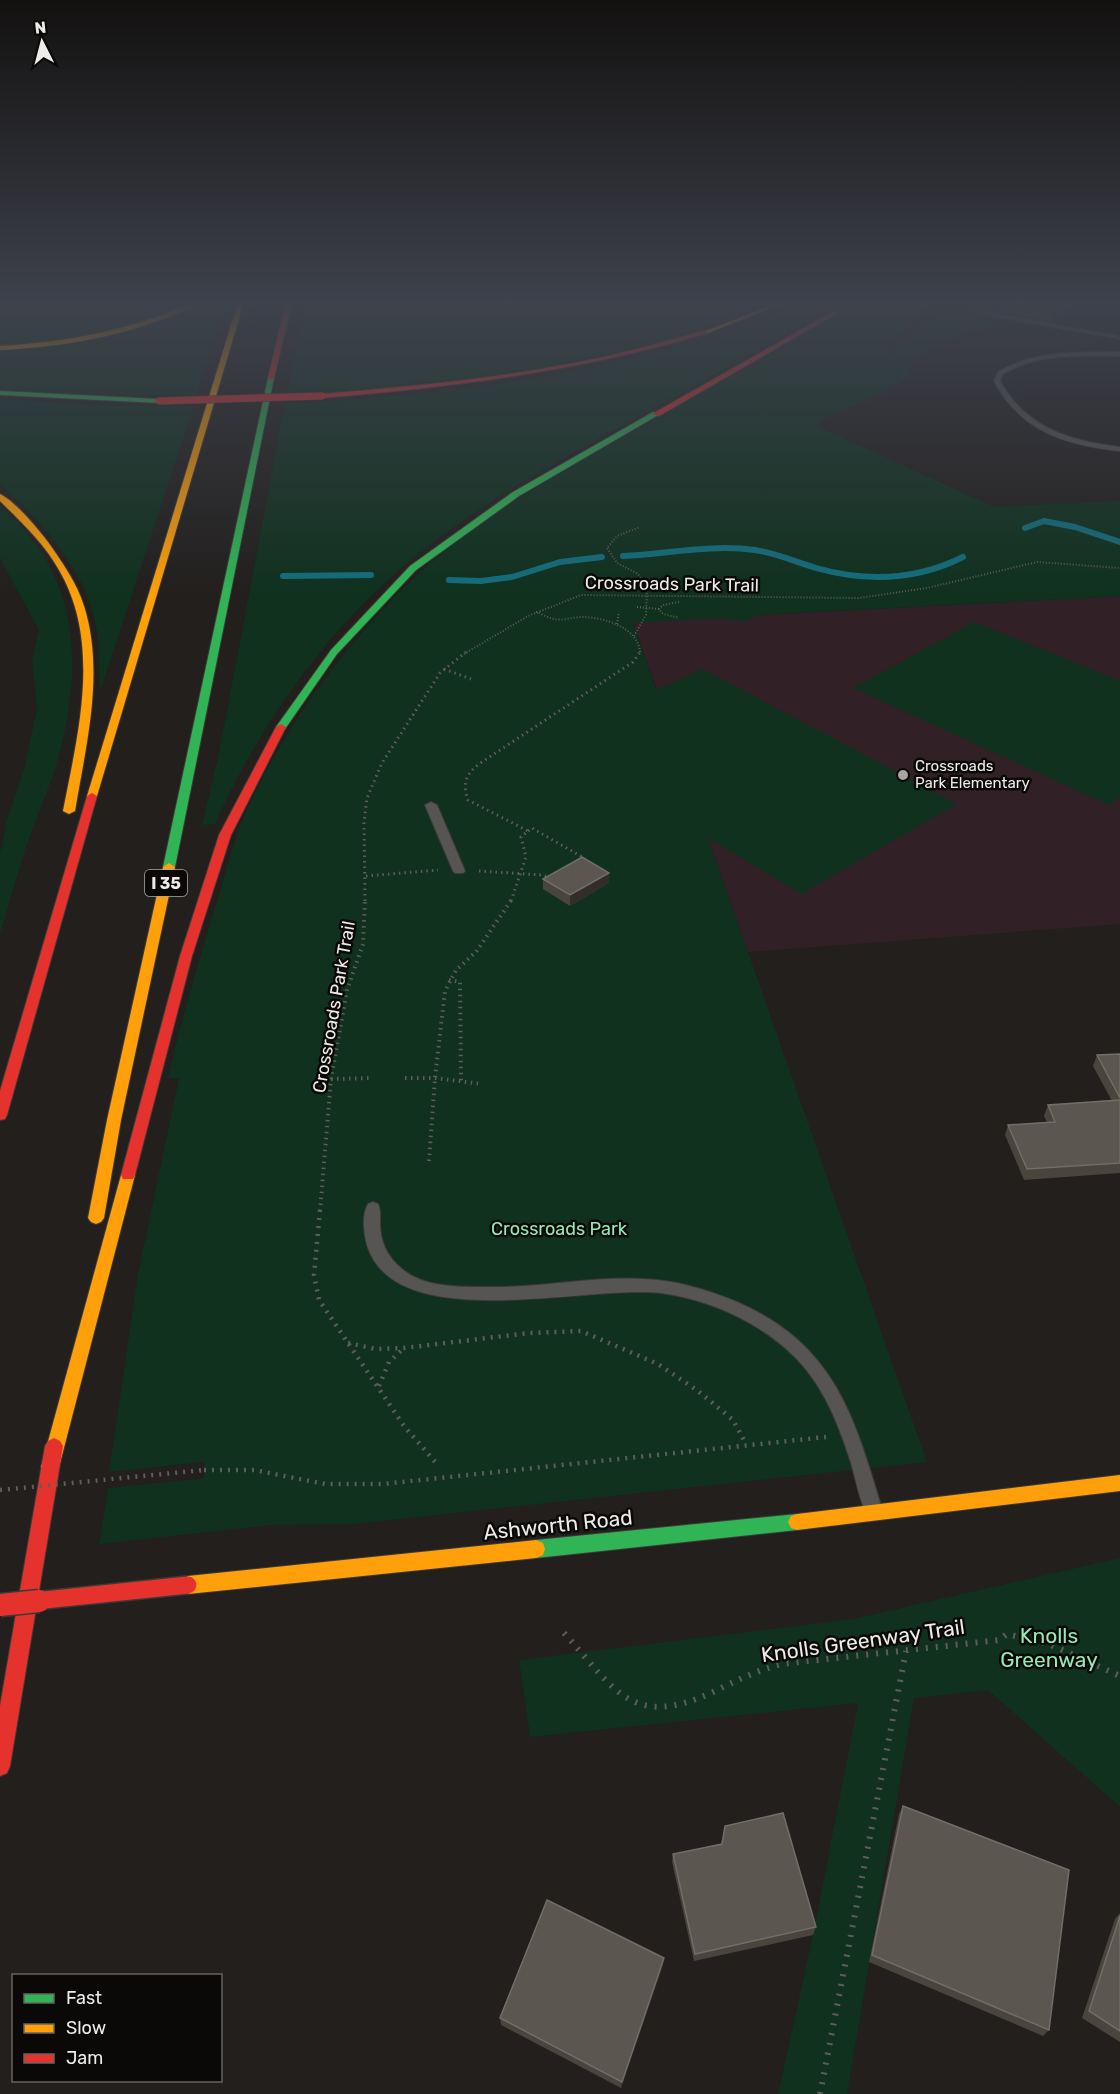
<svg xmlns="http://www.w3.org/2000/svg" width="1120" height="2094" font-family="Rubik,sans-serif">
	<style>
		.education { fill: #312127 }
		.green { fill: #0f311e }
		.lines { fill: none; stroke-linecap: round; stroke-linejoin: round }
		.stream { stroke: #136d7d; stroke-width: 6 }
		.lane-casing { stroke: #3c3a39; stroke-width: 2 }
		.fast-casing { stroke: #3c3a39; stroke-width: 2 }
		.slow-casing { stroke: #3c3a39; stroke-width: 2 }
		.jam-casing { stroke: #3c3a39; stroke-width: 2 }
		.path-far4 { stroke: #5f5d5c; stroke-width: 2; stroke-dasharray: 1 2; stroke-linecap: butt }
		.path-far3 { stroke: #5f5d5c; stroke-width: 3; stroke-dasharray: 1.5 4; stroke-linecap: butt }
		.path-far2 { stroke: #5f5d5c; stroke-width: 4; stroke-dasharray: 1.5 4.5; stroke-linecap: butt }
		.path-far1 { stroke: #5f5d5c; stroke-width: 4.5; stroke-dasharray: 2 6; stroke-linecap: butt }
		.path { stroke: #5f5d5c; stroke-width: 6; stroke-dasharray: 2 8; stroke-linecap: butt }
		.lane { fill: #565553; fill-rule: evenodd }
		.fast { fill: #30b455; fill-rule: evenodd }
		.slow { fill: #ff9f0a; fill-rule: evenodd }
		.jam { fill: #e5322d; fill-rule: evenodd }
		.jam-bridge-far2-casing { stroke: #3c3a39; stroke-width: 8; stroke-linecap: butt }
		.jam-bridge-far1-casing { stroke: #3c3a39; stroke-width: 20; stroke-linecap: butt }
		.jam-bridge-casing { stroke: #3c3a39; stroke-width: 25; stroke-linecap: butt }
		.path-bridge { stroke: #5f5d5c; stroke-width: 4.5; stroke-dasharray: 2 6; stroke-linecap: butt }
		.jam-bridge-far2 { stroke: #e5322d; stroke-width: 7 }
		.jam-bridge-far1 { stroke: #e5322d; stroke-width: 17 }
		.jam-bridge { stroke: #e5322d; stroke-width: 22 }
		.wall { fill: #49443c }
		.shaded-wall { fill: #322d28 }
		.building { fill: #5b564f; stroke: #726d67; stroke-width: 1.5 }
		.poi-dot { fill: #a7a4a2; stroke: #0b0908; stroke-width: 2 }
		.labels { text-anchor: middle; stroke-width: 5; stroke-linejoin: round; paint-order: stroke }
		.far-poi-label { font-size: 15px; fill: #eeecea; stroke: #0b0908; text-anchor: start }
		.shield { fill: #0b0908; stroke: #aaa8a6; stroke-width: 1.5 }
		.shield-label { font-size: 16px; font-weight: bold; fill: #eeecea }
		.street-label { font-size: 18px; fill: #eeecea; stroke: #0b0908 }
		.park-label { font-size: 18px; fill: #91ebb3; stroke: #0b0908 }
		.near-street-label { font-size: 21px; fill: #eeecea; stroke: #0b0908 }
		.near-park-label { font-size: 21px; fill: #91ebb3; stroke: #0b0908 }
	</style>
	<rect width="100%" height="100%" fill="#221f1d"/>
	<polygon class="education" points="1120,596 1120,924 748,952 633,622"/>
	<g class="green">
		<path d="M0 302H187C132 335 63 339 0 345Z"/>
		<polygon points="207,302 227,302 196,396 41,392 0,388 0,350 63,345 201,305"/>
		<path d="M306 302H769C618 368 450 382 287 394Z"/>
		<path d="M799 302H844C777 339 710 377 643 414 569 455 494 495 427 547 333 621 264 716 215 824L202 825 219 753 285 404C416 397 549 383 676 347 717 336 761 323 799 302Z"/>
		<path d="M863 302H927L874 369C911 333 944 296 998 325L969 332 944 346 910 360 909 378 870 399 821 419 817 426 994 507 1120 501V596L758 615 745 621 718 618 633 623 656 690 702 669 957 804 801 894 708 838 927 1462 353 1524 271 1525 99 1544 108 1488 204 1478V1462L109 1472 138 1274 179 1078H168C181 1020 198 964 215 908 224 880 230 851 241 824 277 737 342 647 410 582 471 523 550 479 623 437 703 391 783 347 863 302Z"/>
		<path d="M0 399 90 405 193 407 100 692C99 672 100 652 97 632 89 575 43 521 0 485Z"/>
		<path d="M0 507C74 567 83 651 63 739 56 773 41 806 29 838 18 870 10 902 0 934V854L7 820 24 769 37 709 32 660 39 630 0 558Z"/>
		<polygon points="974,622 1120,681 1120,797 1109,805 853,688"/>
		<polygon points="1120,1558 1120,1807 988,1690 914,1698 847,2094 778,2094 813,1935 858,1703 530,1737 519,1660 853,1619"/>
	</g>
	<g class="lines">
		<g class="stream">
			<polyline points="1025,528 1044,521 1075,527 1120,542"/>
			<path d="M623 556C667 554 711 544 755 550 776 553 796 562 816 568 866 582 917 580 963 557"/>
			<polyline points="283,576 371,575"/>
			<polyline points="449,580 481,581 512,577 560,562 602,557"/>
		</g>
		<defs>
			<g id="lane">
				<polygon points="976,310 1118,336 1120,339 974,313"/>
				<path d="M1120 352V356C1080 356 1039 353 1003 374L1000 381C1026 428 1070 441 1120 447V451C1066 445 1021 432 994 381L998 372C1035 350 1078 352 1120 352Z"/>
				<polygon points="431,802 437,805 465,871 463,873 455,873 453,871 425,805"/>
				<path d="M373 1202 378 1204C381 1210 380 1215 380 1222 380 1241 386 1256 402 1269 424 1288 462 1287 489 1287 541 1288 592 1276 644 1279 676 1280 708 1290 737 1302 834 1344 854 1415 882 1509L879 1515 873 1517 867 1515C859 1499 856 1480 851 1463 837 1419 820 1377 784 1347 750 1318 705 1299 661 1293 590 1284 399 1336 368 1248 364 1236 361 1216 368 1204Z"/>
			</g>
			<g id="fast">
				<polygon points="271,376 274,378 175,867 169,871 163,867 268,378"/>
				<polygon points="0,391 159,399 163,401 159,403 0,395"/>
				<polygon points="653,412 660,414 519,496 416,570 337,654 285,729 277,729 276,727 331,650 410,566 513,492"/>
				<polygon points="797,1514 803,1516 806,1522 803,1528 797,1530 536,1558 529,1555 527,1549 529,1543 536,1540"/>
			</g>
			<g id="slow">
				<path d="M194 302H201C190 310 176 314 163 319 111 339 56 347 0 350V346C68 342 132 330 194 302Z"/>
				<polygon points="238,302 244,302 97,796 92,799 88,798 87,796"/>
				<polygon points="780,302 787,302 708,333 703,332"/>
				<path d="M0 494C15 501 38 529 48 542 62 562 77 583 84 606 105 672 86 745 75 811L69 814 63 811C78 733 102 644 59 570 44 543 21 522 0 501Z"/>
				<polygon points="169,863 175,867 121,1120 104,1218 101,1222 96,1224 91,1222 88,1218 107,1120 163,867"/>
				<polygon points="128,1169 133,1171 135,1175 59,1467 56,1473 50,1475 44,1473 41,1467 121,1175 123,1171"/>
				<polygon points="1120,1475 1120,1491 797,1530 791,1528 788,1522 791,1516 797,1514"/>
				<polygon points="536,1540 543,1543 545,1549 543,1555 536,1558 188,1594 181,1591 179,1585 181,1579 188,1576"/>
			</g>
			<g id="jam">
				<polygon points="286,302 292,302 274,378 271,380 268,378"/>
				<polygon points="850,302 857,302 659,416 652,414"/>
				<path d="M706 330 708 333C582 371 453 387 322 398L319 396 322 394C403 387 484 380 563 365 612 357 659 343 706 330Z"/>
				<polygon points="281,724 286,727 231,835 192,956 135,1175 133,1179 123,1179 121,1175 180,956 219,835 276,727"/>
				<polygon points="92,793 97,796 7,1115 5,1119 0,1120 0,1091 87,796"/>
				<polygon points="54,1438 60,1441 63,1446 10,1766 7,1773 0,1776 0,1706 45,1446 48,1441"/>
			</g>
		</defs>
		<use href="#lane" class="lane-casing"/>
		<use href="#fast" class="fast-casing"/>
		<use href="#slow" class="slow-casing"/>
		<use href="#jam" class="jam-casing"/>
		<g class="path-far4">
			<polyline points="679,602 663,605 659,609 663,614 679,618"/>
			<polyline points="637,607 659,609"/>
			<path d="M536 612C542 614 548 618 554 619 562 621 573 617 582 617 604 617 640 628 640 654"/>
			<polyline points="617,624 619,612"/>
			<polyline points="634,636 646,615 647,589 638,574 617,563 607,548 617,536 640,527"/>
			<polyline points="464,654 528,616 581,595 859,598 927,588 1037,562 1120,568"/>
		</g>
		<g class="path-far3">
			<polyline points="444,669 471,679"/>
			<polyline points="528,831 532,828 584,858"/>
			<polyline points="479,871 542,875 552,878"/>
			<polyline points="366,876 438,870"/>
			<polyline points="365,901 364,822 367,798 382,763 440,673 466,652"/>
			<path d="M511 901 526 857 521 837 528 831 468 800C462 784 466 774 479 764L633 662 640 652"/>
		</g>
		<g class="path-far2">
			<polyline points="449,980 460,982 461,1081"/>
			<polyline points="405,1078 435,1078 481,1084"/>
			<polyline points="331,1079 372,1078"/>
			<polyline points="429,1161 435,1078 445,991 456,970 476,952 512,899"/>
			<polyline points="320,1211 331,1079 347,990 363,944 365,899"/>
		</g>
		<g class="path-far1">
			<polyline points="320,1210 314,1275 319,1300 404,1426 437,1464"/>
			<polyline points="348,1343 376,1349 404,1348 529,1333 581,1331 658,1364 698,1391 733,1420 746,1444"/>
			<polyline points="379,1386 389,1362 404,1348"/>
			<polyline points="204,1470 254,1470 325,1484 383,1484 826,1437"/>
		</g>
		<g class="path">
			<path d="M564 1633C615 1689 631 1730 713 1692 736 1681 757 1670 782 1664L999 1640 1007 1634 1051 1645 1120 1676"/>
			<polyline points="820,2094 906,1651"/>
		</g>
		<use href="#lane" class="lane"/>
		<use href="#fast" class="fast"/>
		<use href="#slow" class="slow"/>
		<use href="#jam" class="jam"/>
		<defs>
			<polyline id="jam-bridge-far2" points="159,401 322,396"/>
			<polyline id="jam-bridge-far1" points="25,1602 188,1585"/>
			<polyline id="jam-bridge" points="0,1605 39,1601"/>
		</defs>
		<use href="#jam-bridge-far2" class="jam-bridge-far2-casing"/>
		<use href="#jam-bridge-far1" class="jam-bridge-far1-casing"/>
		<use href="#jam-bridge" class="jam-bridge-casing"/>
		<polyline class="path-bridge" points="0,1490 204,1470"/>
		<use href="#jam-bridge-far2" class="jam-bridge-far2"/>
		<use href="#jam-bridge-far1" class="jam-bridge-far1"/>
		<use href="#jam-bridge" class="jam-bridge"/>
	</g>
	<g class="wall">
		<polygon points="1007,302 1074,302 1050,321 1005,313"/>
		<polygon points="609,873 609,883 570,906 543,889 543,879"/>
		<polygon points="1120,1054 1120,1173 1024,1180 1005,1135 1008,1125 1047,1122 1044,1116 1048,1105 1112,1101 1093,1066 1097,1055"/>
		<polygon points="903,1806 1049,2030 1043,2036 869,1962 899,1814"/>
		<polygon points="725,1826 816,1927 813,1935 694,1961 672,1862 673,1854 721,1844"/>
		<polygon points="1120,1913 1120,2042 1082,2018 1115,1919"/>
		<polygon points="663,1965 621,2088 501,2025 500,2018"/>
	</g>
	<g class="shaded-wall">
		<polygon points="1060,302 1074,302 1050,321 1053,308"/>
		<polygon points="609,873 609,883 570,906 570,895"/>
		<polygon points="664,1958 663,1965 621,2088 622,2082"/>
	</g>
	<g class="building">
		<polygon points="1020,302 1060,302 1053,308"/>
		<polygon points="582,857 609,873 570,895 543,879"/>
		<polygon points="1120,1054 1120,1098 1097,1055"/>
		<polygon points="1120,1100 1120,1163 1027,1169 1008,1125 1055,1122 1048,1105"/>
		<polygon points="903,1806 1069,1870 1049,2030 872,1955"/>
		<polygon points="783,1813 816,1927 695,1954 673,1854 722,1844 725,1826"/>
		<polygon points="547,1900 664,1958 622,2082 500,2018"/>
		<polygon points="1120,1916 1120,2031 1089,2011"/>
	</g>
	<linearGradient id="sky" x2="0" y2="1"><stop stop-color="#131110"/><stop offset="0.51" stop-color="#3e424c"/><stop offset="1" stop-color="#3e424c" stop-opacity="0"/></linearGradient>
	<rect width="1120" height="595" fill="url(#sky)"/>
	<circle class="poi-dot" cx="903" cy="775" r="6"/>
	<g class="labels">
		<g class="far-poi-label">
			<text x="915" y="771">Crossroads<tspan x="915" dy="17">Park Elementary</tspan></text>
		</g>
		<rect class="shield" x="145" y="870" width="42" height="26" rx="4.5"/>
		<g class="shield-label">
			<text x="166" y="889">I 35</text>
		</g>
		<g class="street-label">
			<text transform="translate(672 584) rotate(1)" y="6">Crossroads Park Trail</text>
			<text transform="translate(334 1007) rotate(-80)" y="6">Crossroads Park Trail</text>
		</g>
		<g class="park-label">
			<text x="559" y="1235">Crossroads Park</text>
		</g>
		<g class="near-street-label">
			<text transform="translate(558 1525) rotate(-6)" y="7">Ashworth Road</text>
			<text transform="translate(863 1641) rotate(-8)" y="7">Knolls Greenway Trail</text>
		</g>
		<g class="near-park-label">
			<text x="1049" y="1643">Knolls<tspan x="1049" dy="24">Greenway</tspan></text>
		</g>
	</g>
	<rect x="12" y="1974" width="210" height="108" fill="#0b0908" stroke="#666462" stroke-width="1.5"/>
	<rect x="24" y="1994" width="30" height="9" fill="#30b455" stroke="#666462" stroke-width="1.5"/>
	<text x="66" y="2004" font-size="18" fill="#eeecea">Fast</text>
	<rect x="24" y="2024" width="30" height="9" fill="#ff9f0a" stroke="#666462" stroke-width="1.5"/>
	<text x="66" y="2034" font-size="18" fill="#eeecea">Slow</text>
	<rect x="24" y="2054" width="30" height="9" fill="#e5322d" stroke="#666462" stroke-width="1.5"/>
	<text x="66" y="2064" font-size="18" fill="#eeecea">Jam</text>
	<g transform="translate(42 42) rotate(354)" stroke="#0b0908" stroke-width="4.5" paint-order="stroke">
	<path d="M0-4.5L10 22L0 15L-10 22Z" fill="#eeecea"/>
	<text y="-9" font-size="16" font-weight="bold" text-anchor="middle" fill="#eeecea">N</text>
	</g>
</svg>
